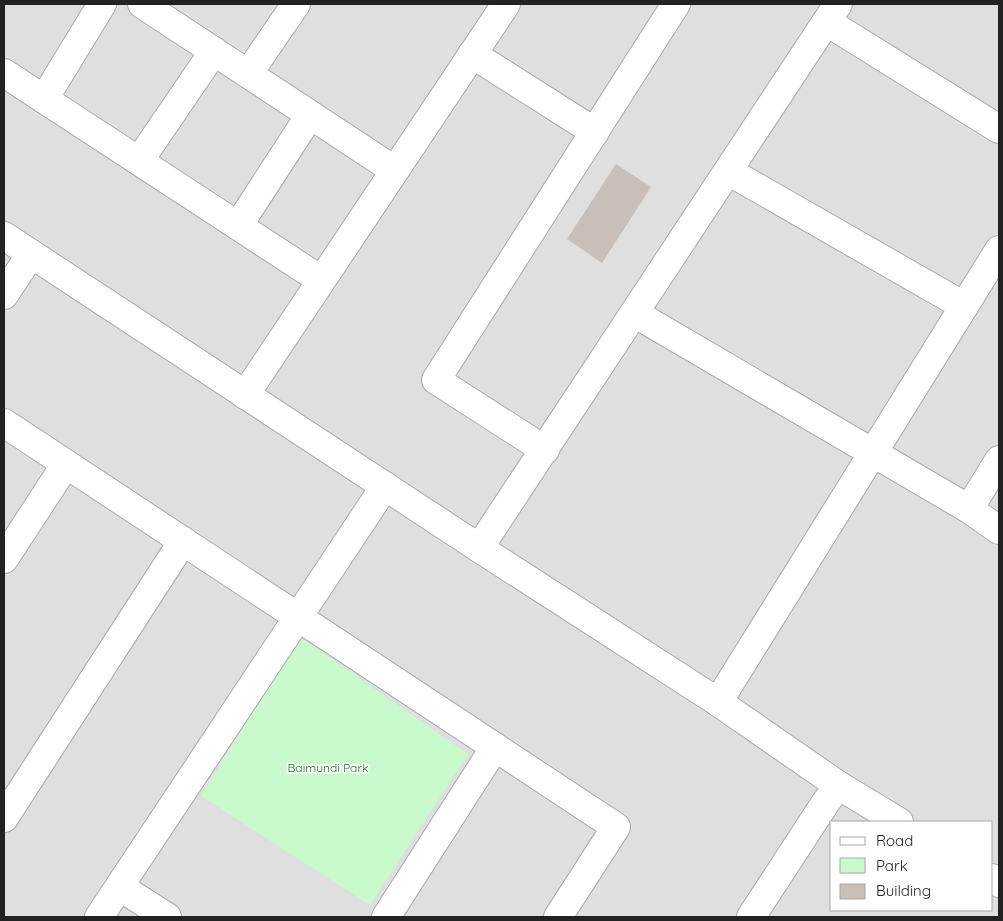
<svg xmlns="http://www.w3.org/2000/svg" width="1003" height="921" font-family="Quicksand,sans-serif">
	<style>
		.residential { fill: #e0dfdf; fill-rule: evenodd }
		.park { fill: #c8facc }
		.building { fill: #c7bfb8 }
		.lines { fill: none; stroke-linecap: round; stroke-linejoin: round }
		.minor-casing { stroke: #a9a9a9; stroke-width: 30 }
		.minor { stroke: #fff; stroke-width: 28 }
		.labels { text-anchor: middle; stroke-width: 4; stroke-linejoin: round; paint-order: stroke }
		.park-label { font-size: 12px; fill: #0c8416; stroke: #fff }
	</style>
	<rect width="100%" height="100%" fill="#f2efe9"/>
	<path class="residential" d="M4 4H999V917H4ZM832 822H992V910H832Z"/>
	<polygon class="park" points="300,637 468,754 370,905 201,796"/>
	<polygon class="building" points="616,164 651,187 602,263 567,239"/>
	<g class="lines">
		<defs>
			<g id="minor">
				<polyline points="142,4 394,170"/>
				<polyline points="827,22 999,129"/>
				<polyline points="472,54 595,132"/>
				<polyline points="4,73 321,280"/>
				<polyline points="248,74 296,4"/>
				<polyline points="44,99 102,4"/>
				<polyline points="139,161 214,51"/>
				<polyline points="728,171 964,306"/>
				<polyline points="238,226 310,115"/>
				<polyline points="4,236 479,548 718,702 838,785 824,805 751,917"/>
				<polyline points="4,295 31,254"/>
				<polyline points="634,313 969,509 999,460"/>
				<polyline points="245,395 506,4"/>
				<polyline points="4,423 616,827 558,917"/>
				<polyline points="545,450 436,380 676,4"/>
				<polyline points="969,509 999,530"/>
				<polyline points="479,548 838,4"/>
				<polyline points="4,559 66,464"/>
				<polyline points="718,702 999,250"/>
				<polyline points="838,785 899,822"/>
				<polyline points="4,818 183,541"/>
				<polyline points="992,878 999,883"/>
				<polyline points="120,887 167,917"/>
				<polyline points="99,917 385,486"/>
				<polyline points="386,917 495,747"/>
			</g>
		</defs>
		<use href="#minor" class="minor-casing"/>
		<use href="#minor" class="minor"/>
	</g>
	<g class="labels">
		<g class="park-label">
			<text x="328" y="772">Baimundi Park</text>
		</g>
	</g>
	<rect width="1003" height="921" fill="none" stroke="#222222" stroke-width="10"/>
	<rect x="830" y="821" width="162" height="90" fill="#ffffff" stroke="#a7a7a7"/>
	<rect x="840" y="837" width="25" height="8" fill="#ffffff" stroke="#a7a7a7"/>
	<text x="876" y="846" font-size="15" fill="#222222">Road</text>
	<rect x="840" y="858" width="25" height="15" fill="#c8facc" stroke="#a7a7a7"/>
	<text x="876" y="871" font-size="15" fill="#222222">Park</text>
	<rect x="840" y="884" width="25" height="15" fill="#c7bfb8" stroke="#a7a7a7"/>
	<text x="876" y="896" font-size="15" fill="#222222">Building</text>
</svg>
